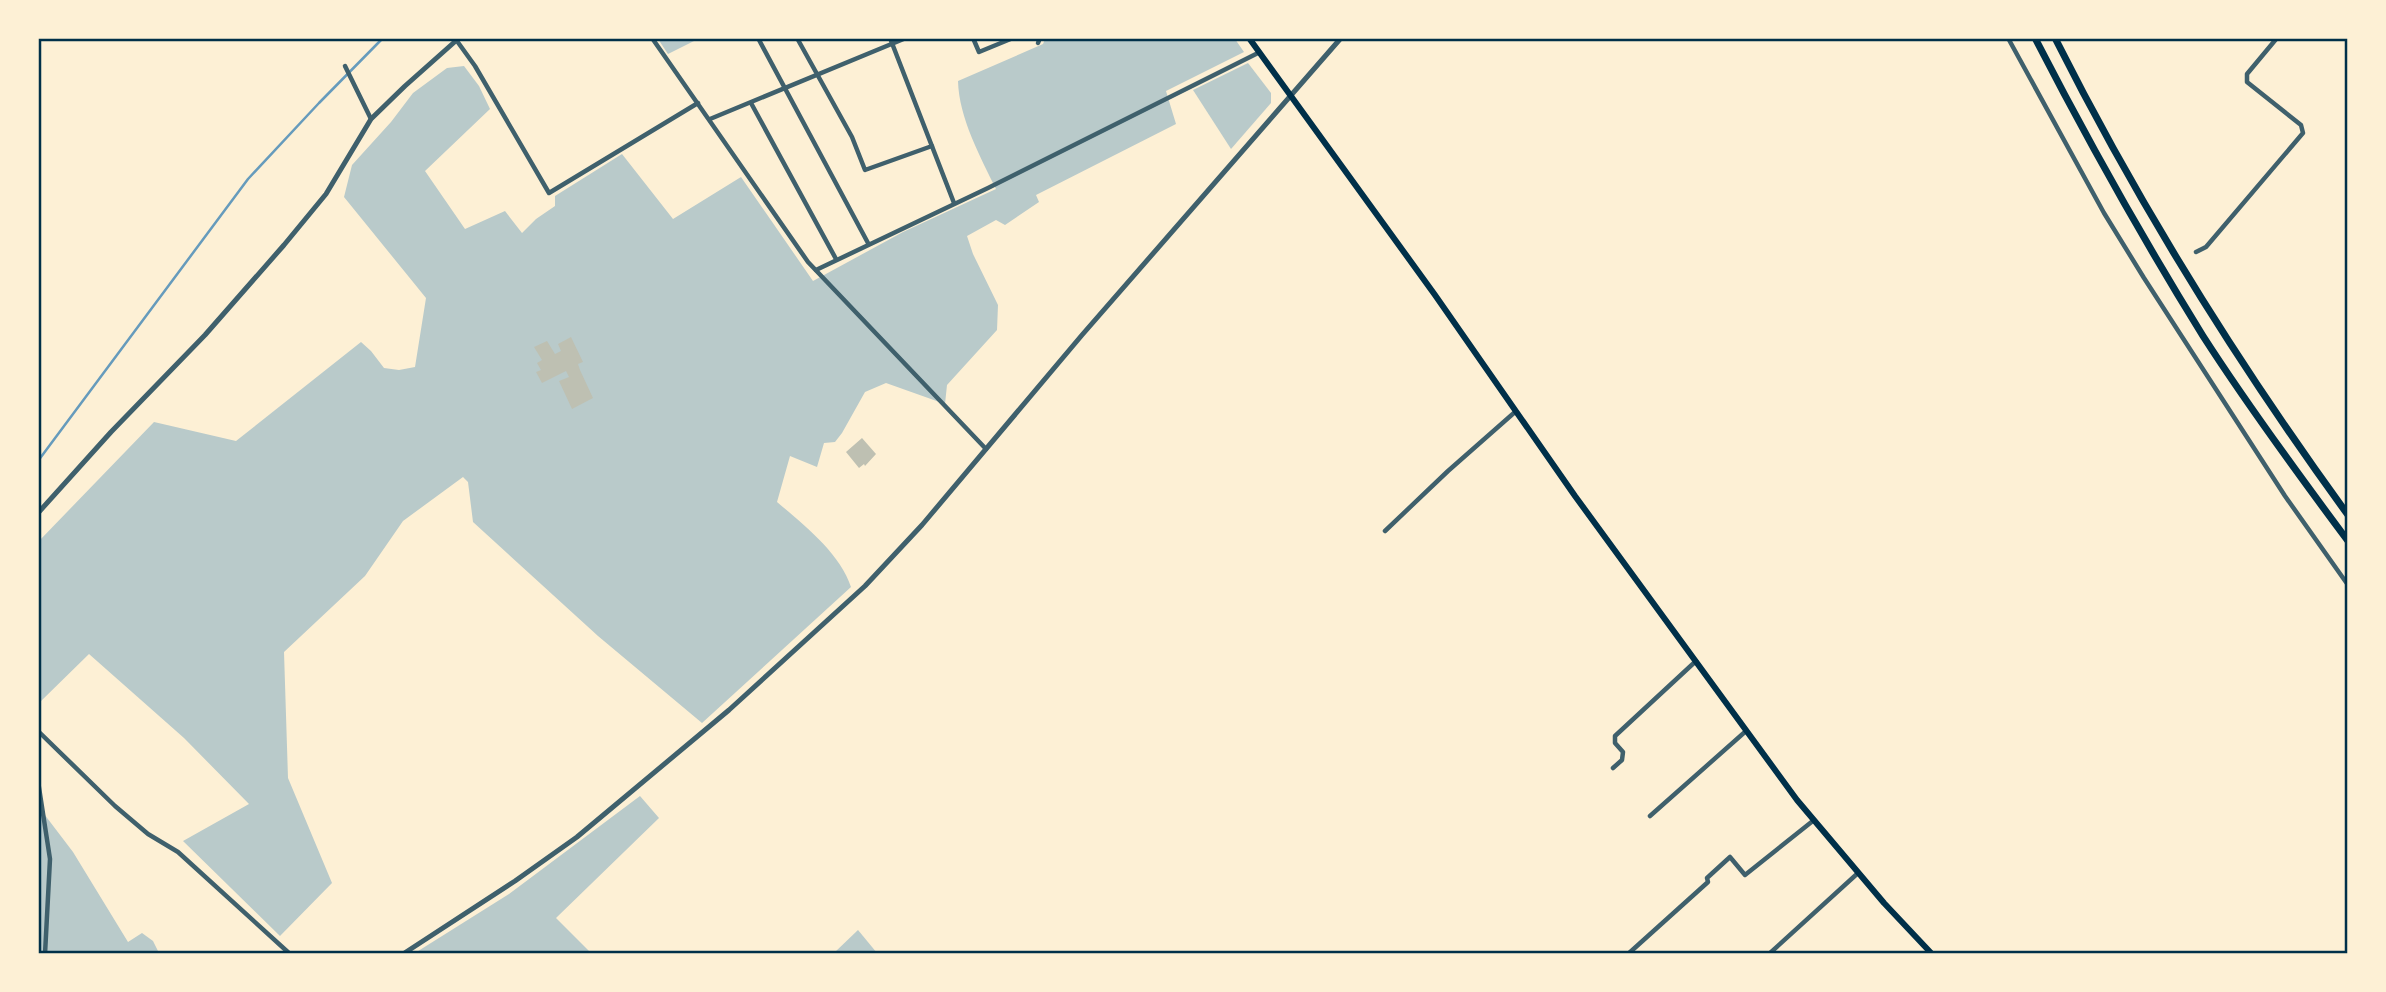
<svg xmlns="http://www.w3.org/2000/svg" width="2386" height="992" font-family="Raleway,sans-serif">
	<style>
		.green { fill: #b9caca }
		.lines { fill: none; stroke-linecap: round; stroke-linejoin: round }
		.stream { stroke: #669bbc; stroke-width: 2.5 }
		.building { fill: #bec0b2 }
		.minor { stroke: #3f606c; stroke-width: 4.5 }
		.tertiary { stroke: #3f606c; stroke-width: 5 }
		.primary { stroke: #003049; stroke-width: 6 }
		.motorway { stroke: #003049; stroke-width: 7 }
		.neatline { fill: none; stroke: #003049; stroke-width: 2.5 }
	</style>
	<rect width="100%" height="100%" fill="#fdf0d5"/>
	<g class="green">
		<polygon points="658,39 698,39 668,54"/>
		<path d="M1045 39H1235L1244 52 1166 91 1176 124 1036 195 1039 202 1005 225 996 220 967 236 973 254 998 305 997 330 947 385 945 404 886 383 865 392 842 433 835 442 824 443 817 467 790 456 777 502C803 524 840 553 851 587L702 723 598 636 473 522 468 482 463 477 403 521 365 576 284 652 288 778 332 883 280 936 183 841 249 804 184 738 89 654 39 703V541L154 422 236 441 361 342 371 351 384 368 399 370 415 367 426 298 344 197 352 165 391 122 413 93 447 68 464 66 479 86 490 109 425 171 465 229 505 211 522 233 536 219 555 206V196L622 154 673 219 741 177 813 281 903 232 996 189C980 156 959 118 958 81L1043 44Z"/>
		<polygon points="1248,63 1271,93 1271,103 1231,149 1193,90"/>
		<polygon points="640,796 659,818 556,918 591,953 415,953 509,894"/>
		<polygon points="38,806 73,852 128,942 142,933 153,941 159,953 39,953"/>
		<polygon points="858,930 877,953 834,953"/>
	</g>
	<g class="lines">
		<polyline class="stream" points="38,461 248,179 319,103 383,38"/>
	</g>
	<g class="building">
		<polygon points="571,337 583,362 578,364 580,370 593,398 572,409 559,381 569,377 566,371 542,383 536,372 541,370 537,363 542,360 534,347 547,341 555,354 561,351 558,344"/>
		<polygon points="862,438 876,454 865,466 864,464 859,468 846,452"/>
	</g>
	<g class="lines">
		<g class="minor">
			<polyline points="652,38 808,262 986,449"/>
			<polyline points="758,38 868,243"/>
			<polyline points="797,38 852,137 865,170 932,146"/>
			<polyline points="890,38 954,203"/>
			<polyline points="973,38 979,52 1013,38"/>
			<polyline points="2008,38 2104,213 2144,278 2285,496 2348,585"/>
			<polyline points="457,41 475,66 549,193 698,103"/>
			<polyline points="1038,43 1040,38"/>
			<polyline points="345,66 371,119"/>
			<polyline points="751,103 836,259"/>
			<polyline points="710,119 906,38"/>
			<polyline points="2196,252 2206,247 2303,133 2301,125 2247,82 2247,74 2277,38"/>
			<polyline points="816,270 988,188 1258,53"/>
			<polyline points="1385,531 1448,471 1515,412"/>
			<polyline points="38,731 115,806 148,834 178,852 290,954"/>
			<polyline points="1613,768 1622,760 1623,752 1615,743 1615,736 1696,661"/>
			<polyline points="38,781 50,859 45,954"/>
			<polyline points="1650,816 1746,731"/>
			<polyline points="1628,954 1708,882 1707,878 1730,857 1745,875 1814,820"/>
			<polyline points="1769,954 1858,873"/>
		</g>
		<g class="tertiary">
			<polyline points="38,513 111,432 205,335 284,245 326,194 371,119 405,86 459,38"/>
			<polyline points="403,954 515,881 577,837 729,710 865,586 922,525 1082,335 1341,38"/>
		</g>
		<polyline class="primary" points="1249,38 1435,295 1575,496 1797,800 1884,903 1932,954"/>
		<g class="motorway">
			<path d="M2035 38C2087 139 2143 239 2203 336 2248 406 2298 474 2348 541"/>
			<path d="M2055 38C2139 205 2238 364 2348 515"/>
		</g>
	</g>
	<rect width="2386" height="992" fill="none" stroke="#fdf0d5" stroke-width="80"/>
	<rect x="40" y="40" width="2306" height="912" class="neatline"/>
</svg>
